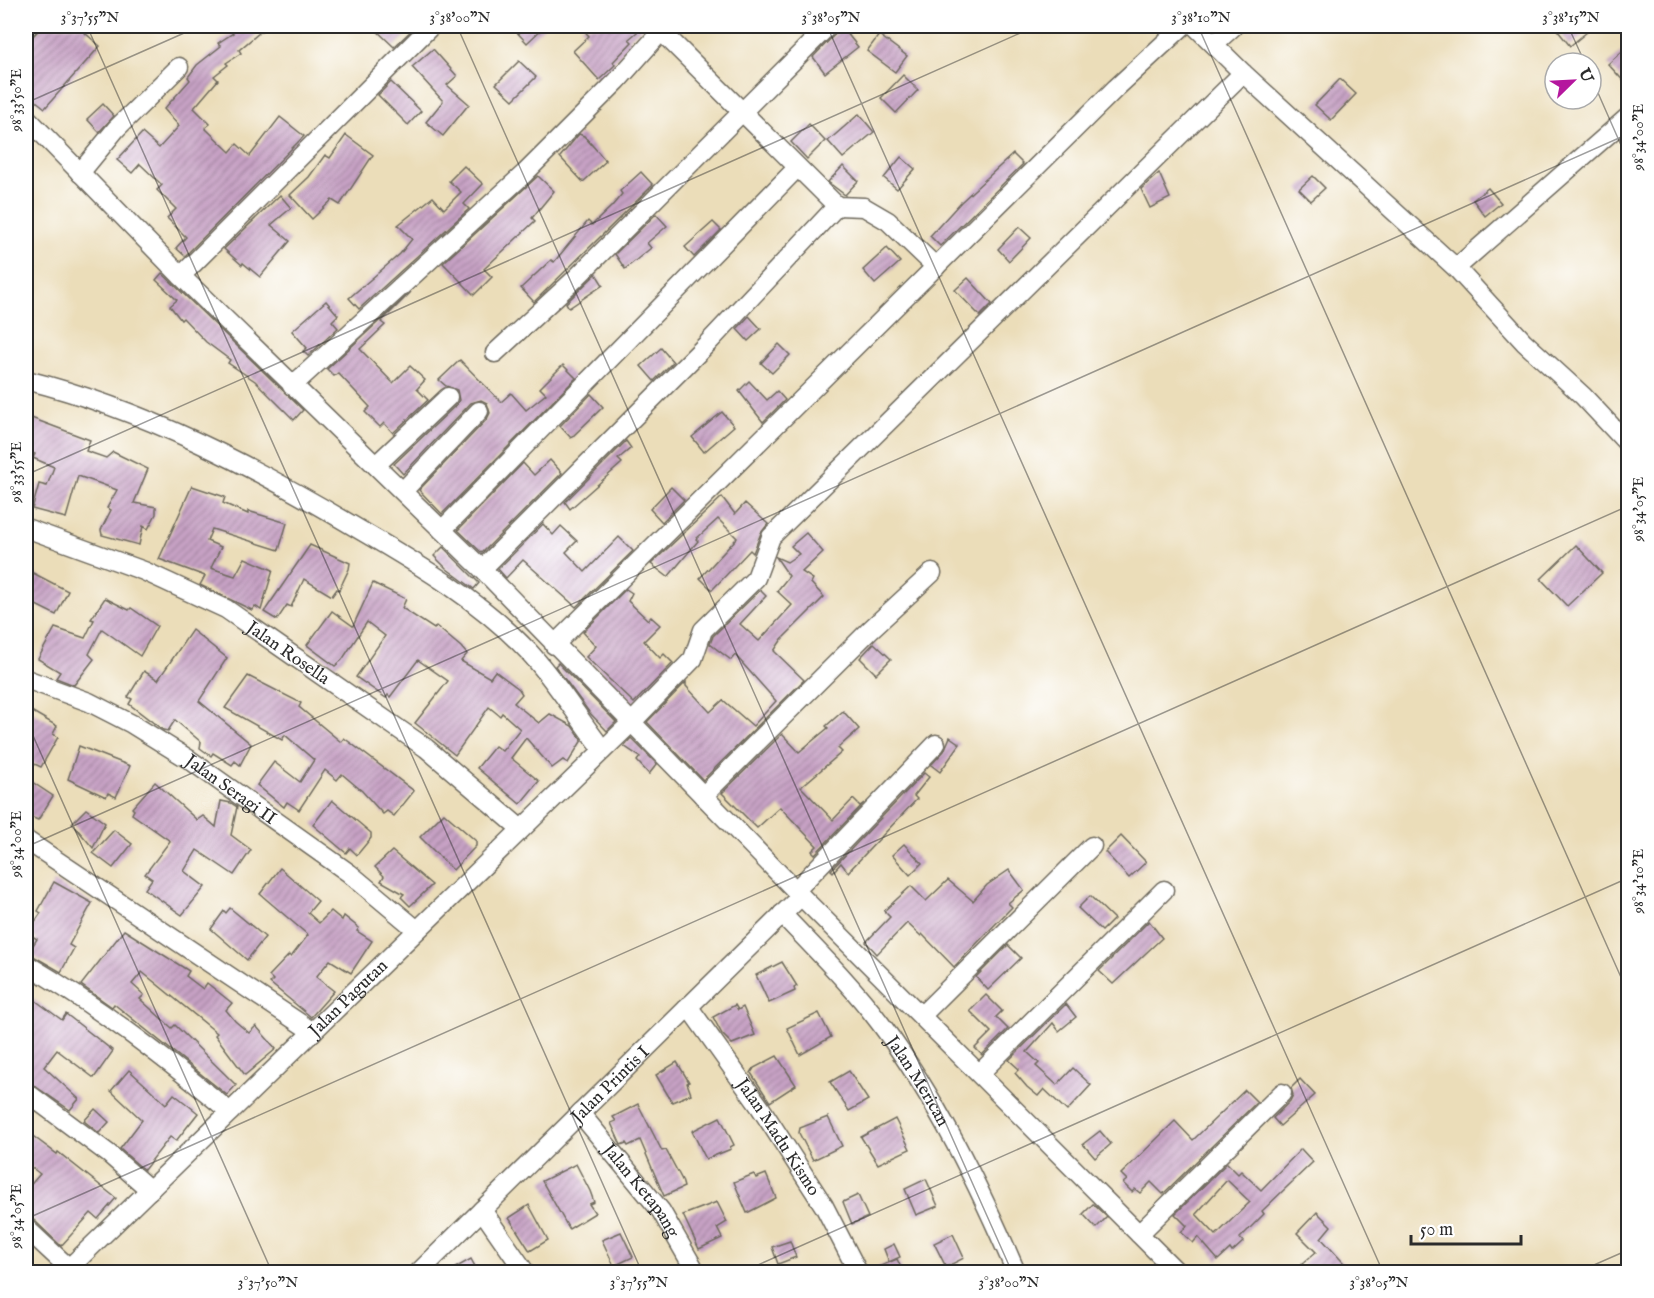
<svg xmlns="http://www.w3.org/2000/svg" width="1654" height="1298" font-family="'IM FELL English',serif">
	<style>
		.building { fill: url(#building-hatch); fill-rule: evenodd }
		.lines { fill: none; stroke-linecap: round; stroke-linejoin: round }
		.minor-casing { stroke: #6e695d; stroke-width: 21 }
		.minor { stroke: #fff; stroke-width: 18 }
		.ticks { fill: none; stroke: #2b2b2b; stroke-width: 1.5; stroke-opacity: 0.45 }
		.labels { text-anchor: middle; stroke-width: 4.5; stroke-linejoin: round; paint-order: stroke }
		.street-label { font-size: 18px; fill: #2b2b2b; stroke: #fff }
		.neatline { fill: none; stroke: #2b2b2b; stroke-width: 2 }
		.ticks-label { font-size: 15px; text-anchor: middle; fill: #2b2b2b }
	</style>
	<defs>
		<pattern id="building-hatch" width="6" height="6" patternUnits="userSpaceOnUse" patternTransform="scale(1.5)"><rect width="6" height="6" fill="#c7a2c5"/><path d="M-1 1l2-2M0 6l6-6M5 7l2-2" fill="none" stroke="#a284a0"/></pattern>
	</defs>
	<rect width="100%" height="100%" fill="#fff"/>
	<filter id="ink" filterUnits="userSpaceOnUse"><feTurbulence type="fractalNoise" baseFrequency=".0167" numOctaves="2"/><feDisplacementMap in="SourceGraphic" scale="12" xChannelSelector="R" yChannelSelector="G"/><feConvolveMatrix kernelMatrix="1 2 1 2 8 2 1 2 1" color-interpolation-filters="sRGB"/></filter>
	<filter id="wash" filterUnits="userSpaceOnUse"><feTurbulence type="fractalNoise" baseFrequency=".008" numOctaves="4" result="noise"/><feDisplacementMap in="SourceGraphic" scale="24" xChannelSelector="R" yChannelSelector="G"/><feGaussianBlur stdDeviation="1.35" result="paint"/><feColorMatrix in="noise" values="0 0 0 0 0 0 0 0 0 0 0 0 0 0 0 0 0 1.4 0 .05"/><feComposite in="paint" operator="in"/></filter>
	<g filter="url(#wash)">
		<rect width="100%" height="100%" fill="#ebddb9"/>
		<g id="blocks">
			<g class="building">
				<polygon points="43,26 93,26 85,33 100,46 45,108 26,93 26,43"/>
				<polygon points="227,26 267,26 239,50 241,53 226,63 228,65 214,76 218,80 194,108 210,124 205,128 230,152 237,144 250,156 280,117 304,136 185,256 176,248 186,237 167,218 176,209 157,190 162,185 140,164 132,173 117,160 142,133 159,148 179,126 164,109 190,80 188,77 197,65 221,46 218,43 233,33"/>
				<polygon points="372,26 416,26 394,47"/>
				<polygon points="511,26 545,26 527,43"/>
				<polygon points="580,26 644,26 629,39 632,42 613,62 615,65 599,80 573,51 589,36"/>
				<polygon points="1554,26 1582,26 1587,32 1570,46"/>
				<polygon points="842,27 858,47 825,73 813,57"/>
				<polygon points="879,35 907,56 895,72 867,51"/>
				<polygon points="1629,45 1629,87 1608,64"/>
				<polygon points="433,49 457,76 447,85 469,104 443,136 426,122 443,101 412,67"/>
				<polygon points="519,61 536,77 513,100 496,84"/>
				<polygon points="903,75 918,90 896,113 881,98"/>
				<polygon points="1340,79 1356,94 1331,120 1315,105"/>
				<polygon points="391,82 421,111 408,125 378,95"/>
				<polygon points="103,104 114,116 99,132 87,119"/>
				<polygon points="859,114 874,132 843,158 828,141"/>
				<polygon points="809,124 825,141 807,159 791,142"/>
				<polygon points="579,134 584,136 606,161 583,182 560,157"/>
				<polygon points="346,135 373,155 340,205 332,200 312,219 290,195 309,177 325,155 330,158"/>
				<polygon points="1013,154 1023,164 940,246 930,236 961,202"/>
				<polygon points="901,157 915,169 897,189 884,178"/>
				<polygon points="464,166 483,184 464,204 469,209 359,309 349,298 400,254 412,239 398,225 433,197 444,209 461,192 449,181"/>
				<polygon points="843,166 858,181 845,195 828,182"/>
				<polygon points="641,172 653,185 534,302 521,288 551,260 554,262 588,221 592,225 612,206 622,194 620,191"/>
				<polygon points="1159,173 1170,198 1150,208 1141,189"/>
				<polygon points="538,176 554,191 532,218 535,221 484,269 492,277 474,295 443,263"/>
				<polygon points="1313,176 1325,188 1311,201 1299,189"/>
				<polygon points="1488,188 1501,203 1485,216 1473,200"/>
				<polygon points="280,195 291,208 271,225 290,241 260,277 243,263 242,265 224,249"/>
				<polygon points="656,214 667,226 647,243 651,248 625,269 615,254"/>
				<polygon points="713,222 721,230 694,257 685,247"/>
				<polygon points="1019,227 1031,238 1009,261 998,249"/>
				<polygon points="887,248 900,262 875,284 863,270"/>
				<polygon points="162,273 303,410 294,420 255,381 228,363 230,360 206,342 183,318 181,320 170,306 177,300 156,280"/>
				<polygon points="596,274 603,285 569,308 566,303"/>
				<polygon points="968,278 992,304 980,316 955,290"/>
				<polygon points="411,292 381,322 385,325 360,349 393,383 410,366 425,380 417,389 428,400 393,433 384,423 380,427 365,412 370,407 338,373 334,376 327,369"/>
				<polygon points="326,301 338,315 332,321 338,328 308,356 303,351 307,348 292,331"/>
				<polygon points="749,316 761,329 748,341 737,329"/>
				<polygon points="779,344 790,355 772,373 761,363"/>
				<polygon points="661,348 673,362 654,381 641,366"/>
				<polygon points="460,360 501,402 511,393 526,410 546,394 540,388 563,365 576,378 442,514 419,490 487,419 490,413 487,403 481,400 471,403 403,474 394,464 456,405 459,400 457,390 446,386 439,380"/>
				<polygon points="749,381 767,400 777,391 785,400 763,422 739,391"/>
				<polygon points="591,394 603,407 571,438 560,426"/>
				<polygon points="722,412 734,426 704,452 692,437"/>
				<polygon points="26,416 90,440 86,451 106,458 113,452 148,469 134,503 156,507 156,514 148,529 143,526 139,545 102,535 101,530 111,510 107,508 117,490 101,484 78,476 66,518 32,509 39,484 47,486 54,467 33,458 35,454 26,450"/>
				<polygon points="626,441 631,448 618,459 622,463 570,509 565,502"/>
				<polygon points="550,460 562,473 482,553 458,530 523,463 534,475"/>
				<polygon points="192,486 225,497 223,503 248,514 248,511 287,523 279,550 212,529 207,541 221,547 211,568 235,576 245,558 273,570 261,610 255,606 252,610 200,585 205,576 159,559"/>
				<polygon points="671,487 684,500 662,522 650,509"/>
				<polygon points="722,497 735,514 745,503 768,524 761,533 753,553 750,550 712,590 700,578 737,538 718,519 696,539 698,541 668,577 651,564"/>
				<polygon points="543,524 553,535 561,526 577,541 566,552 585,572 619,537 633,551 576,607 523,560 506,578 498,569"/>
				<polygon points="806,533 823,552 802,572 813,579 811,583 824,597 782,639 774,651 804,680 703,780 647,722 686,682 686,686 710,712 723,700 753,726 776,701 735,655 731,660 710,644 713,636 760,590 766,596 740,624 759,641 792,605 777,591 789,576 776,557 787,562 799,554 791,546"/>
				<polygon points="310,545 350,563 349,569 339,590 337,589 332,596 304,579 291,607 287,605 277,620 264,612"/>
				<polygon points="1576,545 1602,573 1567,606 1541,579"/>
				<polygon points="443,547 479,583 474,589 447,569 434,556"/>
				<polygon points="33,573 68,591 56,615 26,600 26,589"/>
				<polygon points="373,583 406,599 402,608 434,629 436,626 461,647 467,654 461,661 490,678 495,671 519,689 522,694 514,703 539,723 550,714 572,726 582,740 568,763 563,760 552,768 526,738 511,758 539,781 520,804 477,768 495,746 502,751 520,729 502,713 500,716 489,707 455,755 415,723 448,681 418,660 390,697 388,695 386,698 356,677 385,636 367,622 342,660 335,666 307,645 332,611 353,626"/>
				<polygon points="626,589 632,593 628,601 648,620 651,617 660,625 644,641 660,658 664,654 673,663 634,703 586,657 596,646 583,632"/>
				<polygon points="105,598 129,610 131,608 157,626 140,656 102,629 89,654 94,659 74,685 56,678 60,672 38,659 55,628 85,638 94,620 91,619"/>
				<polygon points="192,630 227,658 199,701 251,744 240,765 235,761 232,765 213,753 211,756 200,748 201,742 175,720 168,731 163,730 129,704 132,699 128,697 144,671 158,680"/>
				<polygon points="874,643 891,659 876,674 860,658"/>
				<polygon points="558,663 616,722 607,731 589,712 555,666"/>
				<polygon points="248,676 301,703 299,707 341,742 344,738 414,791 394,816 387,811 383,814 362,791 342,774 337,780 325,770 299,810 287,802 284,807 257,785 274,762 300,782 314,760 285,735 282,740 225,708"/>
				<polygon points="26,708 57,726 53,734 58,737 41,767 26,760"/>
				<polygon points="843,711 859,729 838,748 842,752 801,787 833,820 853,799 860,806 864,803 815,854 812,851 817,846 780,807 757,828 722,793 782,734 799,752 828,728 826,726"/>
				<polygon points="950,737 960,744 940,772 931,765 944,751"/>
				<polygon points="631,738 657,764 649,774 637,761 640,757 624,746"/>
				<polygon points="79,746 130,766 116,797 108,793 106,797 68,779"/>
				<polygon points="924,773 929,777 914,796 917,799 848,872 841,863 833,872 831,870"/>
				<polygon points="26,778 53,796 38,820 26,815"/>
				<polygon points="155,782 197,820 203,816 216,827 221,801 231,803 237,807 231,835 251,850 234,875 197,850 184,871 205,887 182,915 145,889 152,879 145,874 170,841 132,814 134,810 132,808"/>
				<polygon points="332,800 371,833 371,838 357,855 350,848 346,853 313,825"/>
				<polygon points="86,809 105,823 93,848 72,823"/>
				<polygon points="444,813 476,841 476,846 453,870 420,837"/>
				<polygon points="114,830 132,844 113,868 93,853"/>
				<polygon points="1121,836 1146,862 1129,878 1105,852"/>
				<polygon points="904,844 922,863 910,875 892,855"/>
				<polygon points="392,851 432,885 410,906 401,897 404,894 381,881 384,876 375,867"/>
				<polygon points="280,868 318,901 308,913 319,923 331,911 342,920 344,916 359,928 357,931 372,941 351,973 330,960 316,977 334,991 311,1017 270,983 273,980 269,976 289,955 291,957 308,935 260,894"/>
				<polygon points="1009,870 1024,890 1008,903 1012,907 954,967 922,934 921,936 907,923 877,954 866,942 890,917 884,911 911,886 926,901 948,880 973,901 987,885"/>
				<polygon points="54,882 92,903 69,945 74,948 61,972 28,953 37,939 27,933 41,913 38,911"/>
				<polygon points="1090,896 1114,919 1102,931 1078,908"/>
				<polygon points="230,908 265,937 247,960 211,929 224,911 226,913"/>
				<polygon points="1149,921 1162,938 1113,984 1099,971"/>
				<polygon points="124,930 189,971 186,976 203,989 207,983 232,1003 226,1010 235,1021 249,1033 256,1026 276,1049 245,1075 215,1035 217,1033 142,972 132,984 144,995 140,999 172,1028 175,1025 236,1085 227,1095 114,1004 112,1007 81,985"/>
				<polygon points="1008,945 1021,958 988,990 976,977"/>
				<polygon points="782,962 797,986 794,988 795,991 769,1003 756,975"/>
				<polygon points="986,995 1002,1011 996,1017 1008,1029 982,1055 975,1048 991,1032 970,1011"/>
				<polygon points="32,998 62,1020 66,1014 113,1051 94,1078 57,1050 44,1067 79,1099 70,1110 26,1080 26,1009"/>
				<polygon points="1066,1004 1076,1017 1059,1031 1053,1023 1027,1052 1039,1063 1036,1066 1057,1085 1073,1068 1091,1085 1067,1111 1044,1089 1038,1096 1027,1087 1015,1073 1019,1069 1009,1060"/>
				<polygon points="735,1005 738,1010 743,1007 755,1035 732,1044 722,1034 713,1017"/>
				<polygon points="819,1013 831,1037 800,1055 787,1028"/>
				<polygon points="777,1056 796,1085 770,1102 751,1073 754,1068"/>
				<polygon points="677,1062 689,1082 687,1083 691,1094 672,1102 656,1075"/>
				<polygon points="129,1070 166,1104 174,1094 198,1113 176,1141 170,1137 144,1170 120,1149 142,1120 111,1091"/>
				<polygon points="849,1071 868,1100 849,1111 830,1082"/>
				<polygon points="1300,1079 1315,1095 1280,1126 1273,1118 1290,1101 1293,1095 1291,1088"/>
				<polygon points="1245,1090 1257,1102 1163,1194 1151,1182 1140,1193 1135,1189 1132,1192 1123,1183 1127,1180 1121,1174 1175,1121 1193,1140"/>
				<polygon points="638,1104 662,1151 666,1150 682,1180 684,1187 664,1196 640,1140 628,1146 626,1143 621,1145 611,1123 616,1121 613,1117"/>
				<polygon points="95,1109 109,1122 99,1133 84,1121"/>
				<polygon points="720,1117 734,1145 730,1147 731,1149 706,1159 692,1131"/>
				<polygon points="828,1117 842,1146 813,1160 799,1133 800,1128"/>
				<polygon points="895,1119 910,1149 878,1164 861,1137"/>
				<polygon points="26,1131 57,1154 58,1152 116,1198 98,1219 91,1213 61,1246 34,1220 26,1216 26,1190 40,1174 26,1163"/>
				<polygon points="1100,1131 1111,1144 1095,1158 1083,1144"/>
				<path d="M1301 1149 1313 1162 1262 1211 1264 1214 1240 1238 1243 1242 1232 1252 1230 1249 1218 1260 1198 1237 1193 1243 1181 1232 1187 1226 1175 1214 1227 1163 1238 1174 1241 1171 1261 1190ZM1227 1180 1250 1202 1216 1235 1196 1214Z"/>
				<polygon points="576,1164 590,1191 594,1202 589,1204 595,1213 569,1229 542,1181"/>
				<polygon points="754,1174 756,1178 766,1174 776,1198 747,1213 734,1182"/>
				<polygon points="926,1179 938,1206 916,1215 905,1189"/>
				<polygon points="858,1195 868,1217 852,1224 843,1202"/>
				<polygon points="717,1202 727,1222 717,1228 722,1238 699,1249 683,1215"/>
				<polygon points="1093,1204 1107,1217 1096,1228 1083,1214"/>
				<polygon points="529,1205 548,1240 530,1251 509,1218"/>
				<polygon points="1317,1212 1331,1226 1321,1238 1352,1272 1310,1272 1302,1264 1316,1252 1297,1233"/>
				<polygon points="621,1232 633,1257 614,1266 602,1240"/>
				<polygon points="953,1234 964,1258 946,1267 934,1243"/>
				<polygon points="790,1241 796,1257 778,1264 772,1247"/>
				<polygon points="894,1244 900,1257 889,1262 884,1249"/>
				<polygon points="471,1259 478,1272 448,1272"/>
				<polygon points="897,1259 903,1272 869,1272 869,1271"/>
			</g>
		</g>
	</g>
	<g filter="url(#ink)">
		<use href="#blocks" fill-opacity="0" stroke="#6e695d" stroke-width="1.5"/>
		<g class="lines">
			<defs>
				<g id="minor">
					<polyline points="656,26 837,206 864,207 888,221 936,267"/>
					<polyline points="1195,26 1243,73 1456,268 1524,342 1583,396 1628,444"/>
					<polyline points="26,28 28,26"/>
					<polyline points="1214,44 1234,26"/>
					<polyline points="26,117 181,276 482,569 801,896 1177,1272"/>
					<polyline points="80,173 116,129 179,67"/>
					<polyline points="1456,268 1628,117"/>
					<polyline points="181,276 431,26"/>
					<polyline points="495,353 574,280 828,26"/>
					<path d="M26 380C144 409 256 468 360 530 420 565 481 601 529 652 556 681 578 718 603 750"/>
					<polyline points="292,386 525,173 617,81 666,26"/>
					<polyline points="376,465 448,397"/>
					<polyline points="403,491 479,411"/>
					<path id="s1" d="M26 528 144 571 226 609 426 748 521 829"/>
					<polyline points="442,530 797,168"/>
					<polyline points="482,569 707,344 837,206"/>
					<polyline points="554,645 1116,88 1183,26"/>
					<path id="s2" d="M26 679 89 702 132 724 190 760 349 873 417 930"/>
					<polyline points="703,796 870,630 932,573"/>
					<polyline points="26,840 313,1032"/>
					<polyline points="796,890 936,744"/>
					<path id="s3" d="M782 914C815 949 851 984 880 1023 937 1099 979 1186 1016 1272"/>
					<path d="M26 964C99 1007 165 1058 230 1112"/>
					<path id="s4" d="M688 1006 760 1107 824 1206 858 1272"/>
					<polyline points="922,1015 1092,846"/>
					<polyline points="980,1073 1164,890"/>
					<polyline points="26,1092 109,1154 150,1190"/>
					<path id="s5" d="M580 1113 661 1211 696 1272"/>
					<polyline points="482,1210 525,1272"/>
					<polyline points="26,1228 70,1269"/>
					<polyline points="1139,1234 1282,1093"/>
					<path id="s6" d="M65 1272 631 723 693 659 703 630 756 578 771 537 1243 73"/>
					<path id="s7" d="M419 1272 801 896"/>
				</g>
			</defs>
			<use href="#minor" class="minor-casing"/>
			<use href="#minor" class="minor"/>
		</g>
	</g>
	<path class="ticks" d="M87 26 642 1272M457 26 1012 1272M827 26 1383 1272M1198 26 1628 993M1568 26 1585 63M1591 77 1628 161M26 103 200 26M26 475 1036 26M26 720 272 1272M26 847 1628 134M26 1219 1628 506M742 1272 1628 878M1578 1272 1628 1250"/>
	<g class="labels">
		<g class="street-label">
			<text dy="6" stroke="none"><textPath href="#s1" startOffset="292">Jalan Rosella</textPath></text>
			<text dy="6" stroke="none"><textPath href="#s2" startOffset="234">Jalan Seragi II</textPath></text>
			<text dy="6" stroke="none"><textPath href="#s6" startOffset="394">Jalan Pagutan</textPath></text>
			<text dy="6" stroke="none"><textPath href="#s3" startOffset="216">Jalan Merican</textPath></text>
			<text dy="6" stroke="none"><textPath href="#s7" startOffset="268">Jalan Printis I</textPath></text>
			<text dy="6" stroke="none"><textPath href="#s4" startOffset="159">Jalan Madu Kismo</textPath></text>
			<text dy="6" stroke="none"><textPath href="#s5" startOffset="99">Jalan Ketapang</textPath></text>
		</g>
	</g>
	<rect width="1654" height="1298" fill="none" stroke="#fff" stroke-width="66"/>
	<g transform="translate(1573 81) rotate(66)"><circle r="28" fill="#ffffff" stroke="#aaaaaa" stroke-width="1.5"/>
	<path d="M0-4.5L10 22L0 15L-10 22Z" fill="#b5179e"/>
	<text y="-9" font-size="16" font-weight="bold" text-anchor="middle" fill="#2b2b2b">U</text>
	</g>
	<path d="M1411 1235v9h110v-9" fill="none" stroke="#2b2b2b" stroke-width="3"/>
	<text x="1420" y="1235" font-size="18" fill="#2b2b2b" stroke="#ffffff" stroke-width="4.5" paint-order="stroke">50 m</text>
	<rect x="33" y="33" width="1588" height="1232" class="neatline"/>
	<g class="ticks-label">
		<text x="90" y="22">3°37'55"N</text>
		<text x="460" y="22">3°38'00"N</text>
		<text x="831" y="22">3°38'05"N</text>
		<text x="1201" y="22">3°38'10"N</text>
		<text x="1571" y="22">3°38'15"N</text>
		<text transform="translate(16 100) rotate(-90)" y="5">98°33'50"E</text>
		<text transform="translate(1638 137) rotate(-90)" y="5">98°34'00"E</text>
		<text transform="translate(16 472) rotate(-90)" y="5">98°33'55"E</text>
		<text transform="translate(1638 509) rotate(-90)" y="5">98°34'05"E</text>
		<text transform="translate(16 844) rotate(-90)" y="5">98°34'00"E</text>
		<text transform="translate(1638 881) rotate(-90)" y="5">98°34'10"E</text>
		<text transform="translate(16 1216) rotate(-90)" y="5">98°34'05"E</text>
		<text x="268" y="1287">3°37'50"N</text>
		<text x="639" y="1287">3°37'55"N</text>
		<text x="1009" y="1287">3°38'00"N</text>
		<text x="1379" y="1287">3°38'05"N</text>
	</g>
</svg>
